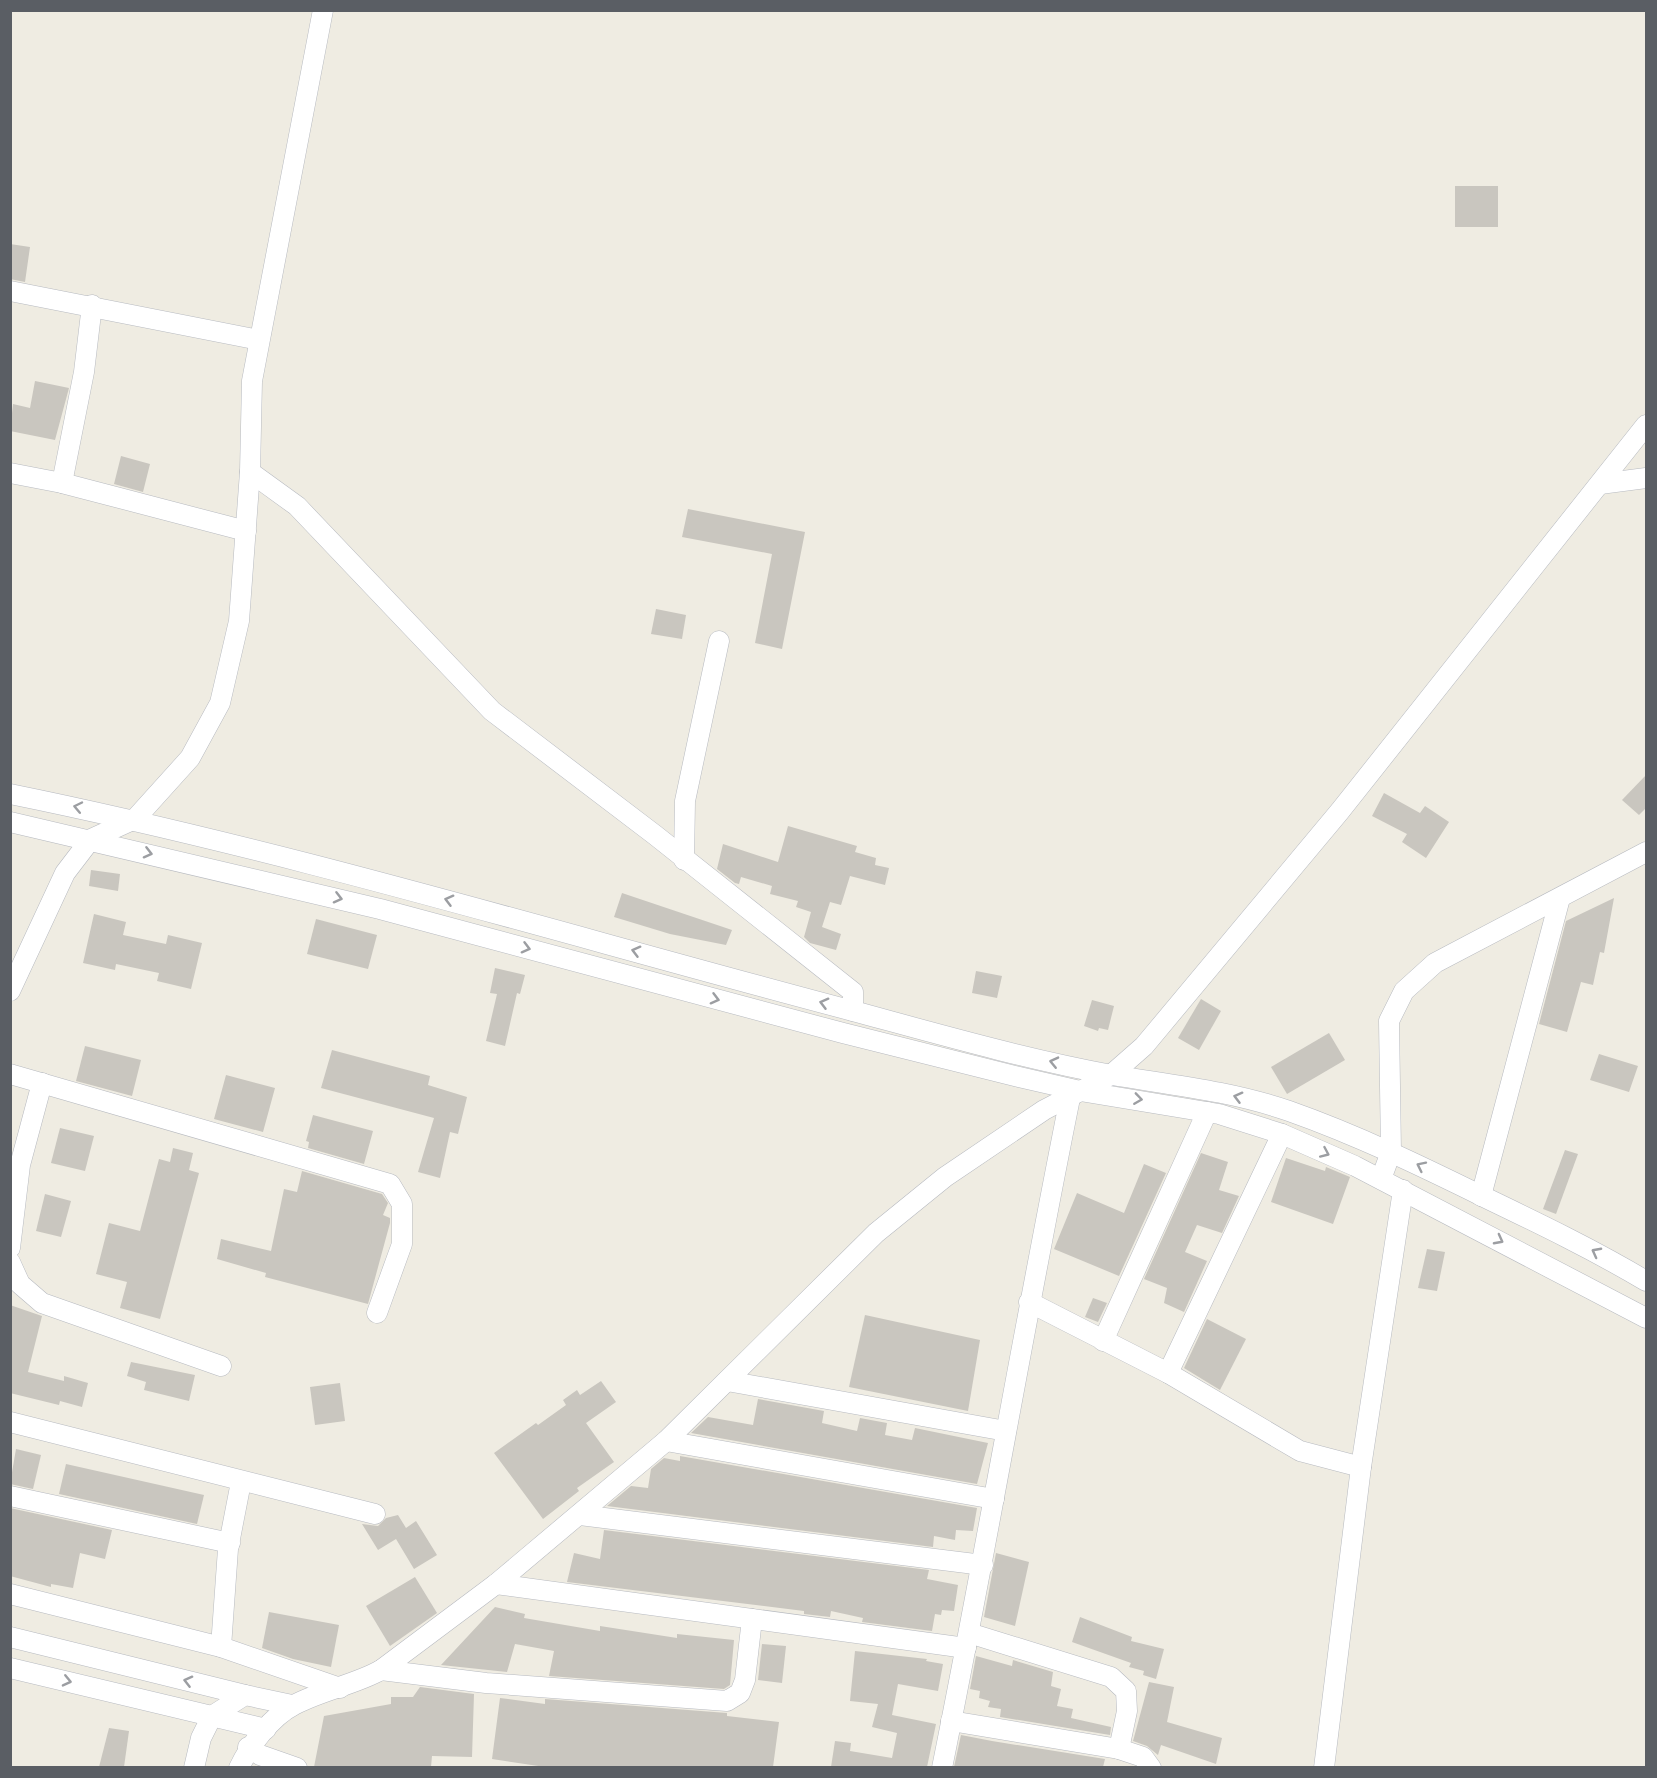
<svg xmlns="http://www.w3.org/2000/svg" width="1657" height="1778" font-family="Roboto,sans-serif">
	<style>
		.building { fill: #c9c6bf }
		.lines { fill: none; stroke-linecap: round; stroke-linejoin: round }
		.minor-casing { stroke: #b7bac0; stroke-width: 21 }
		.minor { stroke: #fff; stroke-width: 20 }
		.oneway { stroke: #9c9ea2 }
	</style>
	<rect width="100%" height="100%" fill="#efece2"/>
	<g class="building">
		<rect x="1455" y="186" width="43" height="41"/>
		<polygon points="10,244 30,247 25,282 10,279"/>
		<polygon points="35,381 69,388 55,440 10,431 13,404 30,408"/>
		<polygon points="121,456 150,464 143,492 114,484"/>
		<polygon points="688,509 805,532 782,649 755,643 772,554 682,537"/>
		<polygon points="656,609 686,615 682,639 651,634"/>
		<polygon points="1647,774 1647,807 1639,815 1622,800"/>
		<polygon points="1384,793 1420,813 1425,806 1449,822 1426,858 1402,842 1407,834 1372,816"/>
		<polygon points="788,826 857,846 855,852 876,858 875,865 889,868 885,885 850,876 841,905 830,902 822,927 841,934 836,950 810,943 804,937 811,912 796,907 798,901 770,894 772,886 741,877 739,884 735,883 717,869 723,844 778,862"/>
		<polygon points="91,870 120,874 118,891 89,886"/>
		<polygon points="622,893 732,930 726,945 670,934 614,917"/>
		<polygon points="1614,898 1604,953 1600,952 1593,985 1581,982 1567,1032 1539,1024 1566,921"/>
		<polygon points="94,914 126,922 123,935 166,944 168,935 202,943 191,989 157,981 159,973 116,964 115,970 83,963"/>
		<polygon points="316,919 377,935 368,969 307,954"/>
		<polygon points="495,968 525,975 520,994 517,993 505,1046 486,1041 497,994 490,993"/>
		<polygon points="976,971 1002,976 997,998 972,993"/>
		<polygon points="1201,999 1221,1011 1199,1050 1178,1038"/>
		<polygon points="1092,1000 1114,1006 1108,1030 1099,1028 1098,1031 1084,1026"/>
		<polygon points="1329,1033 1345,1060 1287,1094 1271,1067"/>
		<polygon points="85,1046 141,1060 132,1096 76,1081"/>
		<polygon points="332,1050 430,1076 428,1085 467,1097 458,1134 450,1132 440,1178 418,1172 434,1118 321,1088"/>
		<polygon points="1599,1054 1638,1066 1629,1092 1590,1080"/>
		<polygon points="226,1075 275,1088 263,1132 214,1119"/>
		<polygon points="313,1115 373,1131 364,1164 308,1148 309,1142 306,1141"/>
		<polygon points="60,1128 94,1136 85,1171 51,1163"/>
		<polygon points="173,1148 193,1153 189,1170 199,1173 160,1319 120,1308 127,1282 96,1274 109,1223 140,1231 159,1159 170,1162"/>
		<polygon points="1565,1150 1578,1154 1556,1214 1543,1209"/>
		<polygon points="1201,1153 1228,1162 1219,1190 1239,1196 1222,1233 1197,1225 1185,1252 1207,1261 1184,1312 1164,1303 1167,1288 1144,1279"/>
		<polygon points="1286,1158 1325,1171 1326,1167 1350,1177 1333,1224 1271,1202"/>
		<polygon points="1144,1164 1166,1173 1119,1276 1054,1249 1077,1193 1124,1213"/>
		<polygon points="302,1171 382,1194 388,1203 383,1215 390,1218 390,1223 368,1304 265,1277 266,1273 217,1259 221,1239 271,1251 284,1189 297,1192"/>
		<polygon points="45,1194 71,1201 61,1237 36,1231"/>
		<polygon points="1427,1249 1445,1252 1437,1291 1418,1288"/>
		<polygon points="1093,1298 1107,1303 1098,1322 1085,1317"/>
		<polygon points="10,1305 42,1316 28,1372 64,1381 64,1376 88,1383 82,1407 60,1401 59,1405 10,1393"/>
		<polygon points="865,1315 980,1340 968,1411 849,1387"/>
		<polygon points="1207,1319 1246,1339 1220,1390 1184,1368"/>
		<polygon points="131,1362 195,1375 189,1401 144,1390 146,1382 127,1376"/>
		<polygon points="601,1381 616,1402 586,1423 614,1462 577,1488 579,1491 543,1519 494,1453 536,1423 538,1425 566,1405 563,1400 577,1390 580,1395"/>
		<polygon points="340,1383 345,1421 315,1425 310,1387"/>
		<polygon points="758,1399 824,1411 822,1423 857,1431 860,1418 887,1423 885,1435 912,1440 915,1428 988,1443 977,1484 691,1433 708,1417 753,1425"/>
		<polygon points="16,1449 41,1455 33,1489 10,1484"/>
		<polygon points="680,1456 977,1508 973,1531 956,1530 955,1540 934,1536 933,1547 607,1506 631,1486 648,1488 651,1469 664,1458 680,1461"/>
		<polygon points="66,1464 204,1495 197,1524 59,1494"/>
		<polygon points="10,1508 112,1530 105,1559 80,1553 73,1588 51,1584 51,1587 10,1576"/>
		<polygon points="398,1515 406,1528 416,1521 437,1555 414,1569 396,1539 378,1550 362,1524 378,1526 386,1518"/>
		<polygon points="604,1530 929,1570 927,1579 958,1585 954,1611 942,1610 941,1615 935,1614 932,1631 862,1622 863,1618 831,1611 830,1617 804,1614 804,1611 567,1582 574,1553 600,1559"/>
		<polygon points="996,1553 1029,1562 1015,1626 984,1617"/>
		<polygon points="415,1577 437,1613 390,1646 366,1606"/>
		<polygon points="495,1607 525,1614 524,1618 600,1631 600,1626 677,1638 677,1634 734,1640 730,1685 724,1689 549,1676 554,1651 515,1644 507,1672 441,1665"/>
		<polygon points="269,1612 339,1625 331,1667 293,1659 262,1648"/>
		<polygon points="1080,1617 1132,1637 1131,1641 1164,1649 1156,1679 1143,1675 1144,1671 1129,1667 1131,1663 1072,1642"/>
		<polygon points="762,1644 786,1646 782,1683 758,1680"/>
		<polygon points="855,1651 927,1659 926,1661 943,1664 938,1691 898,1684 892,1715 936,1724 927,1767 831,1767 835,1741 851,1743 850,1751 892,1758 897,1733 872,1727 878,1704 850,1701"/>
		<polygon points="976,1656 1012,1666 1013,1660 1053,1672 1051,1686 1061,1689 1057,1706 1073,1709 1071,1718 1111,1727 1110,1735 1000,1717 1001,1709 988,1707 990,1701 979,1698 980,1691 970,1689"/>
		<polygon points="1149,1682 1174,1687 1167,1722 1222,1738 1216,1764 1161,1745 1158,1755 1147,1746 1133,1741"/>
		<polygon points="420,1687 474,1694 472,1757 432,1756 431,1767 314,1767 324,1716 391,1704 391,1697 413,1697"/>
		<polygon points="500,1698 545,1704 545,1699 727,1713 727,1716 779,1722 773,1767 545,1767 492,1759"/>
		<polygon points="109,1728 129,1731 124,1767 99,1767"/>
		<polygon points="961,1735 992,1741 1105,1759 1103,1767 954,1767"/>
	</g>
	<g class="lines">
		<defs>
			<g id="minor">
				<polyline points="10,291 259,340"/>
				<polyline points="250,472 297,506 492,711 655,835 853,992 853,1011"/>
				<polyline points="10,473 62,483 246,531"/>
				<polyline points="62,483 84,372 92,305"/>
				<polyline points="1600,484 1646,478"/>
				<path d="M10 794C295 852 572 937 853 1011 938 1034 1025 1059 1112 1075 1172 1085 1231 1091 1289 1111 1357 1135 1421 1166 1486 1198 1540 1224 1594 1250 1646 1281"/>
				<polyline points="10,822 380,909 843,1033 1019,1077 1080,1091 1219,1114 1282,1134 1355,1166 1646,1318"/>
				<polyline points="684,860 685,801 719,641"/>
				<polyline points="10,991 65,873 91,839 135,819 190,758 220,703 239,621 250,472 252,381 323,10"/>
				<polyline points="10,1074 390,1184 402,1204 402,1244 377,1313"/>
				<polyline points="1381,1179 1391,1152 1389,1021 1404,991 1435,963 1646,852"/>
				<polyline points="1481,1196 1560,898"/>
				<polyline points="10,1248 20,1165 42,1083"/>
				<polyline points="10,1262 20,1284 42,1303 221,1366"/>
				<polyline points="1029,1302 1168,1373 1282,1134"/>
				<polyline points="1103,1341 1207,1112"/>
				<polyline points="1168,1373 1300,1451 1361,1467"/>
				<polyline points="727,1381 1006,1431"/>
				<polyline points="10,1422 375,1514"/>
				<polyline points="666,1441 994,1499"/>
				<polyline points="10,1496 230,1543"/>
				<polyline points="580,1515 983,1565"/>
				<polyline points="496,1584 966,1648"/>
				<polyline points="10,1594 221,1647 340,1688"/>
				<polyline points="10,1637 245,1695"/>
				<polyline points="221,1647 228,1549 241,1482"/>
				<polyline points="10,1668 266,1729"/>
				<polyline points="381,1670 486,1683 727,1701 740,1693 745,1680 752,1619"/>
				<polyline points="951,1721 1119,1749 1127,1711 1126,1691 1111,1677 969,1633"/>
				<polyline points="248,1747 260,1755 297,1768"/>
				<polyline points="1119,1749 1143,1757 1151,1768"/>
				<polyline points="194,1768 201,1738 212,1716 245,1695 292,1705"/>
				<path d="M239 1768C249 1746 272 1716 294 1705 322 1690 354 1685 381 1670L496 1584 666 1441 876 1233 945 1177 1044 1110 1111 1075 1144 1046 1340 811 1646 425"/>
				<path d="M942 1768C987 1545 1025 1321 1070 1098"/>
				<polyline points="1324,1768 1361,1467 1403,1190"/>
			</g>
		</defs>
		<use href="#minor" class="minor-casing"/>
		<use href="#minor" class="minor"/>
	</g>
	<defs><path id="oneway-chevron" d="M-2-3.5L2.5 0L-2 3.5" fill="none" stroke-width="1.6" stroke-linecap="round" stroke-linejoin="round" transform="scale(1.5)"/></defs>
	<g class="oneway">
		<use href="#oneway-chevron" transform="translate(78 807) rotate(-168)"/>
		<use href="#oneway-chevron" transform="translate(148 853) rotate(14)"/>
		<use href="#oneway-chevron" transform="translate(338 898) rotate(14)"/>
		<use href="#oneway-chevron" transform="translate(449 900) rotate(-165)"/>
		<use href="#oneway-chevron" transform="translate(526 948) rotate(15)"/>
		<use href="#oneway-chevron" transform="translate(636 951) rotate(-165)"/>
		<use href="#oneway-chevron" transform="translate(715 999) rotate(15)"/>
		<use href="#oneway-chevron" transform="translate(824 1003) rotate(-165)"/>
		<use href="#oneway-chevron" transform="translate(1054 1062) rotate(-167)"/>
		<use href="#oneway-chevron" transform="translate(1238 1097) rotate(-165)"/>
		<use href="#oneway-chevron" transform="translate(1138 1099) rotate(8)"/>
		<use href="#oneway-chevron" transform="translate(1325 1153) rotate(24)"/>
		<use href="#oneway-chevron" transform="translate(1421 1166) rotate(-154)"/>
		<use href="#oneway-chevron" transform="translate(1499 1240) rotate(28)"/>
		<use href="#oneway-chevron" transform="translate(1596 1252) rotate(-152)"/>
		<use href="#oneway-chevron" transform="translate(67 1681) rotate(13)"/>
		<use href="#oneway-chevron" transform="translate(188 1681) rotate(-166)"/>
	</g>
	<rect width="1657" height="1778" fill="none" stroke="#5a5e64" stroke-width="24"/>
</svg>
